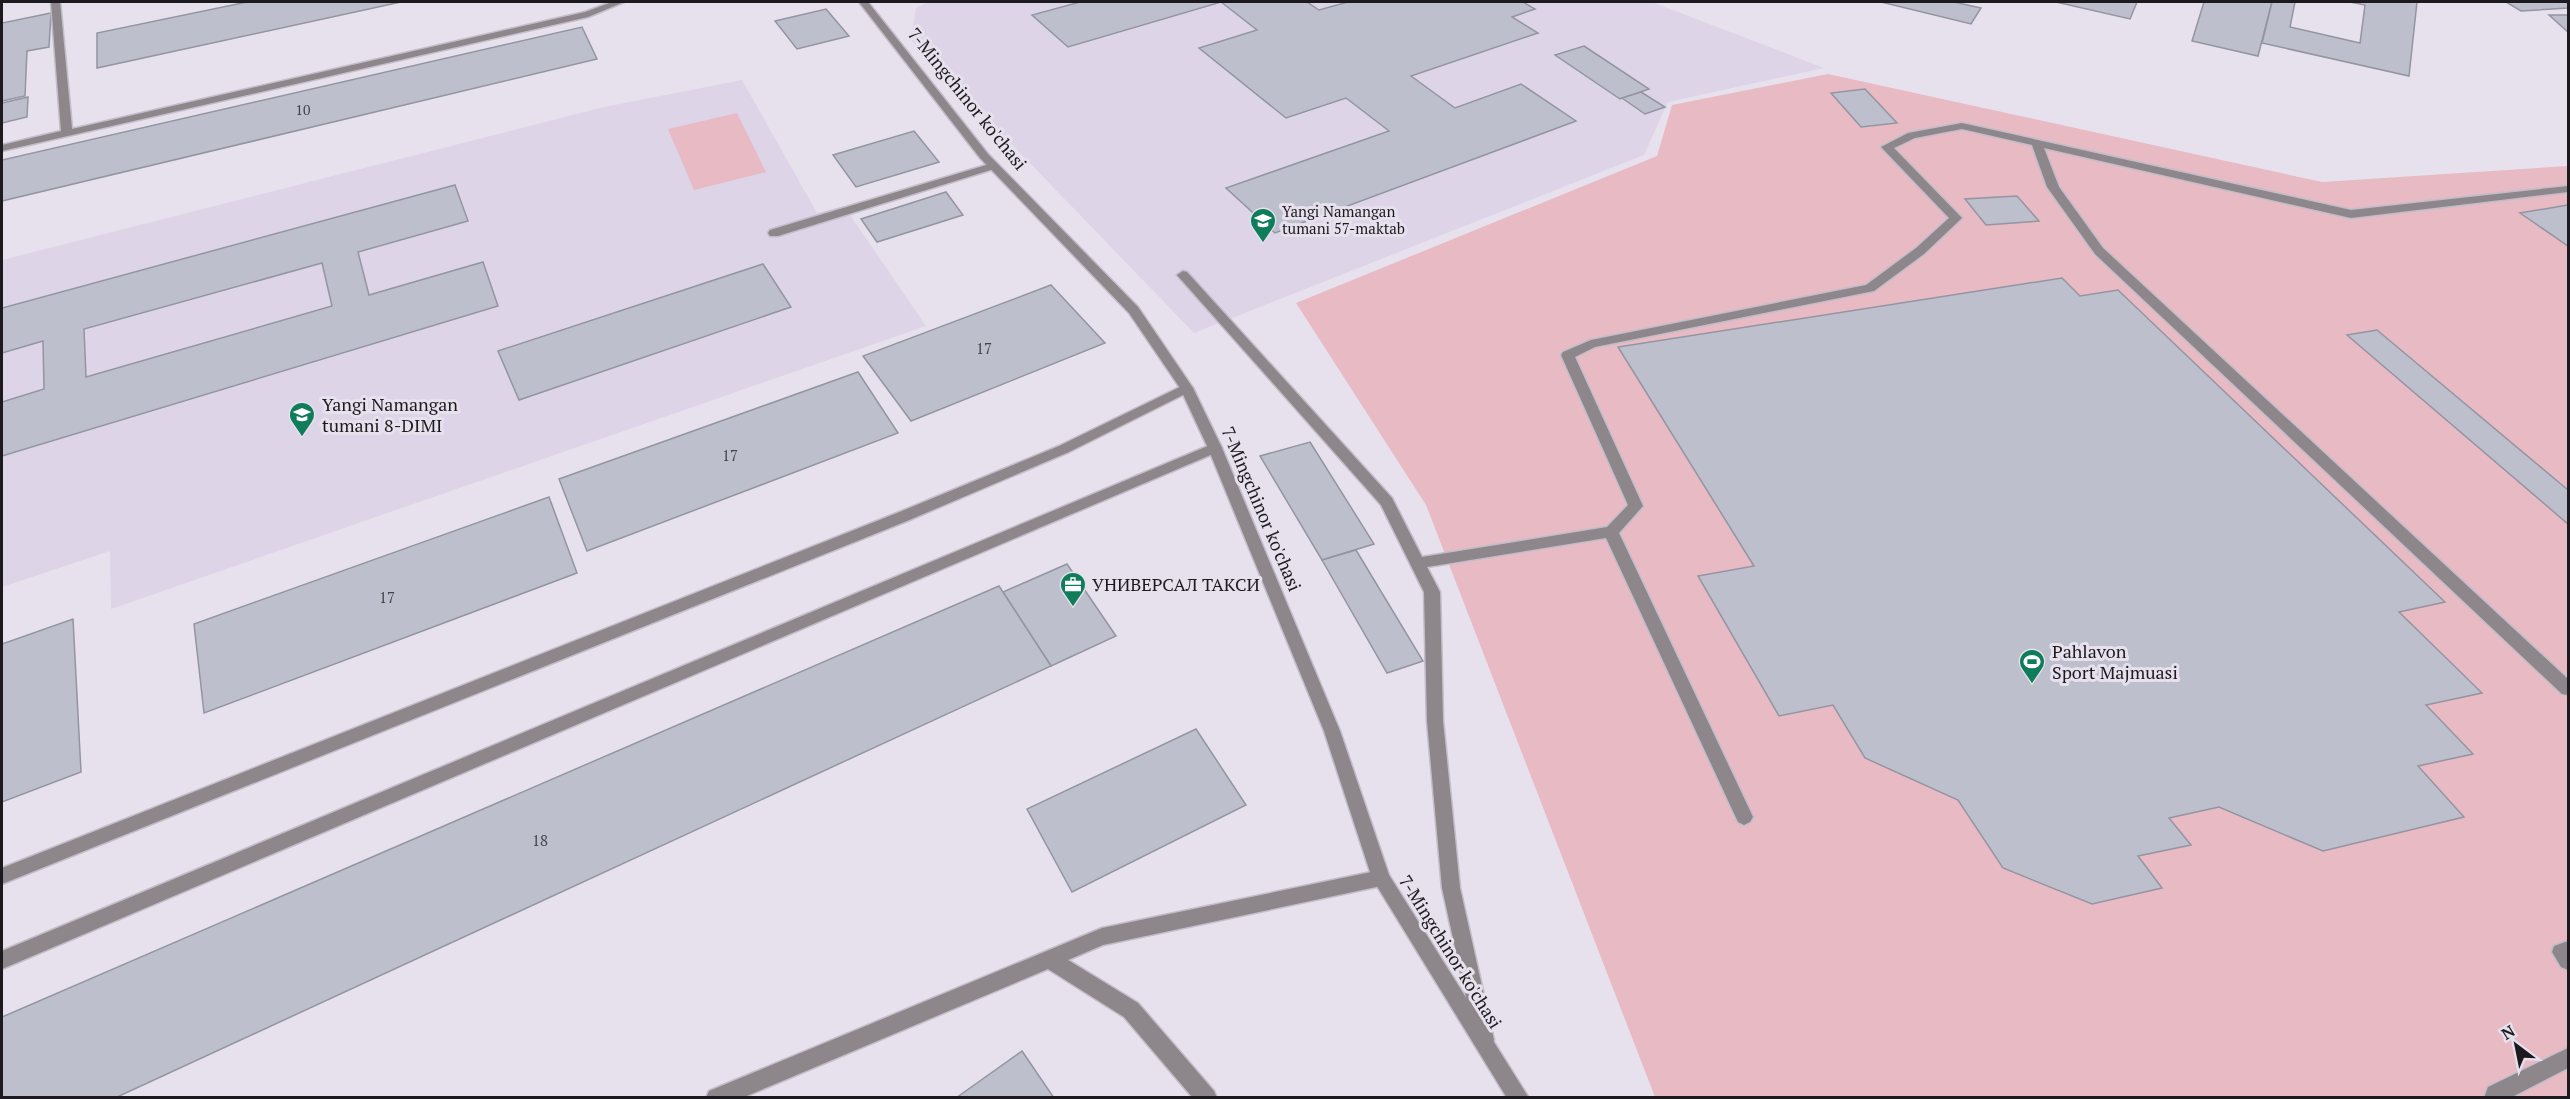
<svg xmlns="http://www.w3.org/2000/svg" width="2570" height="1099" font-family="'PT Serif',serif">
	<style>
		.built { fill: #ddd4e8 }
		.green { fill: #e7bac4 }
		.building { fill: #bdbfcc; stroke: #9395a1; stroke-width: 1.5; fill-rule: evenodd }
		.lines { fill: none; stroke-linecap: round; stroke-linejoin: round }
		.lane-casing { stroke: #c2bdc9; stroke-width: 3 }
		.street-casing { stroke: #c2bdc9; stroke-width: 3 }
		.lane { fill: #8d878b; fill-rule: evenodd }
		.street { fill: #8d878b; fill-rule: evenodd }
		.labels { text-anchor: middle; stroke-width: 6; stroke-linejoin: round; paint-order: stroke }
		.far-number-label { font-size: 14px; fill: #44434a }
		.far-poi-label { font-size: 15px; fill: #1c1a1f; stroke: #e7e1ee; text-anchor: start }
		.number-label { font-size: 15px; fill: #44434a }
		.street-label { font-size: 18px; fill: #1c1a1f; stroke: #e7e1ee }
		.poi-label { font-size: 18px; fill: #1c1a1f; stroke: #e7e1ee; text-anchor: start }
	</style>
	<rect width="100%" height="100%" fill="#e7e1ee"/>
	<g class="built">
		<polygon points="928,2 1652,2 1824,68 1668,102 1644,155 1194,333 911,40 916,8"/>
		<polygon points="742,80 817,213 844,206 926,326 111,609 110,551 2,587 2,260 604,107"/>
	</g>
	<g class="green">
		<polygon points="1828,74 2322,182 2568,166 2568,1097 1655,1097 1426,505 1296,303 1657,156 1672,105"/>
		<polygon points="737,113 766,172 694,190 668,129"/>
	</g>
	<g class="building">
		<polygon points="247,2 401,2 97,68 97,33"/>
		<polygon points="1080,2 1307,2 1319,10 1348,2 1523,2 1535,9 1512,17 1538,33 1411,76 1455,108 1521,84 1576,121 1275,233 1226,188 1389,131 1346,98 1286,118 1199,48 1257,30 1221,2 1068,47 1032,15"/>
		<polygon points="1881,2 1954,2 1981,8 1971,24"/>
		<polygon points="2056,2 2137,2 2130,19"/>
		<polygon points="2204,2 2272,2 2258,56 2192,41"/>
		<polygon points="2272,2 2295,2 2290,27 2360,43 2365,5 2350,2 2417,2 2409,76 2262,43"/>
		<polygon points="2506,2 2568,2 2568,8 2521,11"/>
		<polygon points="826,9 849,36 797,49 775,21"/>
		<polygon points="51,13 49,47 27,51 25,96 2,101 2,23"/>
		<polygon points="2549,15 2568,15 2568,32"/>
		<polygon points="582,27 597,59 2,201 2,160"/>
		<polygon points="1584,46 1649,89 1620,99 1555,55"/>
		<polygon points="1865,89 1897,123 1861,127 1831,93"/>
		<polygon points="1641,92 1665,107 1645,114 1622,98"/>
		<polygon points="28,97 27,117 2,123 2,103"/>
		<polygon points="914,131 939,162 856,187 833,155"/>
		<path d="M455 185 468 221 358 252 369 295 483 262 498 306 2 456V402L44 389 43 341 2 353V308ZM322 263 332 306 86 377 84 329Z"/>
		<polygon points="946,192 963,215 877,242 861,219"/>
		<polygon points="2017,196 2039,221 1986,225 1965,199"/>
		<polygon points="2568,205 2568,246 2520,213"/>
		<polygon points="763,264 791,307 519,400 498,351"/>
		<polygon points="2062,278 2080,296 2118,290 2445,602 2399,612 2482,693 2426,705 2473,754 2418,766 2464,817 2323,851 2219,807 2169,818 2191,845 2138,856 2162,888 2092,904 2003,868 1958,800 1865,758 1833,705 1779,716 1698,576 1754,566 1618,347"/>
		<polygon points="1051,285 1105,343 911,421 863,356"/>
		<polygon points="2377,330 2568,490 2568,524 2347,335"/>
		<polygon points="858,372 898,433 587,551 559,479"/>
		<polygon points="1310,442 1374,544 1322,560 1260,456"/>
		<polygon points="549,497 577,573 204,713 194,624"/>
		<polygon points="1356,550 1423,661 1387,673 1322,560"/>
		<polygon points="1067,564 1116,636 1051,666 1003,592"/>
		<polygon points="999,586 1051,666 115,1098 2,1098 2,1017"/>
		<polygon points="73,619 81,772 2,802 2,644"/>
		<polygon points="1196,729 1246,805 1072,892 1027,809"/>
		<polygon points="1022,1051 1054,1098 956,1098"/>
	</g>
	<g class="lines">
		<defs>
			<g id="lane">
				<polygon points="51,2 60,2 72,129 585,12 612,2 624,2 588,17 2,151 2,145 61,131"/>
				<polygon points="1962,123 2351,210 2568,186 2568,192 2351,218 2044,148 2059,187 2103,248 2568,679 2568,695 2562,694 2095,254 2047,187 2032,145 1962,129 1915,138 1894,148 1962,218 1924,254 1874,291 1595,347 1575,357 1643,506 1619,533 1753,817 1750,822 1744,825 1738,822 1606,538 1427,567 1440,592 1443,721 1460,888 1494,1040 1491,1047 1484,1050 1477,1047 1442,888 1427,721 1424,592 1381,505 1177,275 1183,271 1187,272 1392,498 1422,557 1607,527 1628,505 1561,355 1563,352 1591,340 1866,285 1916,248 1949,218 1881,147 1908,133"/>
				<polygon points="993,163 997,164 997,168 778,236 770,236 768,233 770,230"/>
				<polygon points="1186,384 1193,388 1191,391 1069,452 907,521 2,884 2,868 897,513 1059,446"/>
				<polygon points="1215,443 1220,445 1222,448 1220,451 2,969 2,951"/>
				<polygon points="1381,870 1387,872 1390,878 1387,884 1381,886 1103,945 1068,960 1138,1003 1214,1091 1217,1098 1193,1098 1124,1017 1048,969 742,1098 706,1098 709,1091 1102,928"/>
				<polygon points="2568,941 2568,970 2561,967 2552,952 2554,946"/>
				<polygon points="2568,1048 2568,1068 2510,1098 2484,1098 2488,1087"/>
			</g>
			<polygon id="street" points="859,2 868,2 988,154 1138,307 1193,388 1222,448 1340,731 1389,875 1529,1098 1507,1098 1372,878 1324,731 1208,448 1180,388 1129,313 980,158"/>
		</defs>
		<use href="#lane" class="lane-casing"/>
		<use href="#street" class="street-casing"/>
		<use href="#lane" class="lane"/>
		<use href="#street" class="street"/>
	</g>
	<defs>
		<symbol id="school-pin" viewBox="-11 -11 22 30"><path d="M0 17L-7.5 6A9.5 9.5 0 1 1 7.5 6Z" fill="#0f7d59" stroke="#e7e1ee"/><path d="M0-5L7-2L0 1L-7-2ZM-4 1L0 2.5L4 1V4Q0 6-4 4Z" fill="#fff"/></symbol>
		<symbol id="office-pin" viewBox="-11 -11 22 30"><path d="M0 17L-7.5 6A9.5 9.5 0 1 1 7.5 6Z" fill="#0f7d59" stroke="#e7e1ee"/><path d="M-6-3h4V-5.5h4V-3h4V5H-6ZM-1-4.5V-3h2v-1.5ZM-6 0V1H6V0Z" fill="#fff"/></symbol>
		<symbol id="stadium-pin" viewBox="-11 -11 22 30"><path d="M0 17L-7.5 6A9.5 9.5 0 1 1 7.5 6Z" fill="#0f7d59" stroke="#e7e1ee"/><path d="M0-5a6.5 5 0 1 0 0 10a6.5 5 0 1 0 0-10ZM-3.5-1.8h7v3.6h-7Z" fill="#fff"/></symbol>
	</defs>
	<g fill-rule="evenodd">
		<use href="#school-pin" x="1248" y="206" width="30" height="40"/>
		<use href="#school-pin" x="287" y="400" width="30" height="40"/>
		<use href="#office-pin" x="1058" y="570" width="30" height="40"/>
		<use href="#stadium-pin" x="2017" y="647" width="30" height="40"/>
	</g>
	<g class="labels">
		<g class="far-number-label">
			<text x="303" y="115">10</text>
		</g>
		<g class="far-poi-label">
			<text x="1282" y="217">Yangi Namangan<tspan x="1282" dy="17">tumani 57-maktab</tspan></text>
		</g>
		<g class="number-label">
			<text x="984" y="354">17</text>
			<text x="730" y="461">17</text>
			<text x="387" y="603">17</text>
			<text x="540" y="846">18</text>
		</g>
		<g class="street-label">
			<text transform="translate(967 99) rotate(51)" y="6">7-Mingchinor ko'chasi</text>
			<text transform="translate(1261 509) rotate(67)" y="6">7-Mingchinor ko'chasi</text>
			<text transform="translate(1450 952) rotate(58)" y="6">7-Mingchinor ko'chasi</text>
		</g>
		<g class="poi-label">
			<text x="322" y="411">Yangi Namangan<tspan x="322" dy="21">tumani 8-DIMI</tspan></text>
			<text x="1092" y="591">УНИВЕРСАЛ ТАКСИ</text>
			<text x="2052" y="658">Pahlavon<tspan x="2052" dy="21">Sport Majmuasi</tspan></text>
		</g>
	</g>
	<rect width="2570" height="1099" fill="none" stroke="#1c1a1f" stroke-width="6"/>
	<g transform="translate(2516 1045) rotate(328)" stroke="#e7e1ee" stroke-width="4.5" paint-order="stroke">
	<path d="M0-4.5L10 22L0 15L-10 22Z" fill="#1c1a1f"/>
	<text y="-9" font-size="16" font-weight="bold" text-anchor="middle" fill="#1c1a1f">N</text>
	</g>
</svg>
